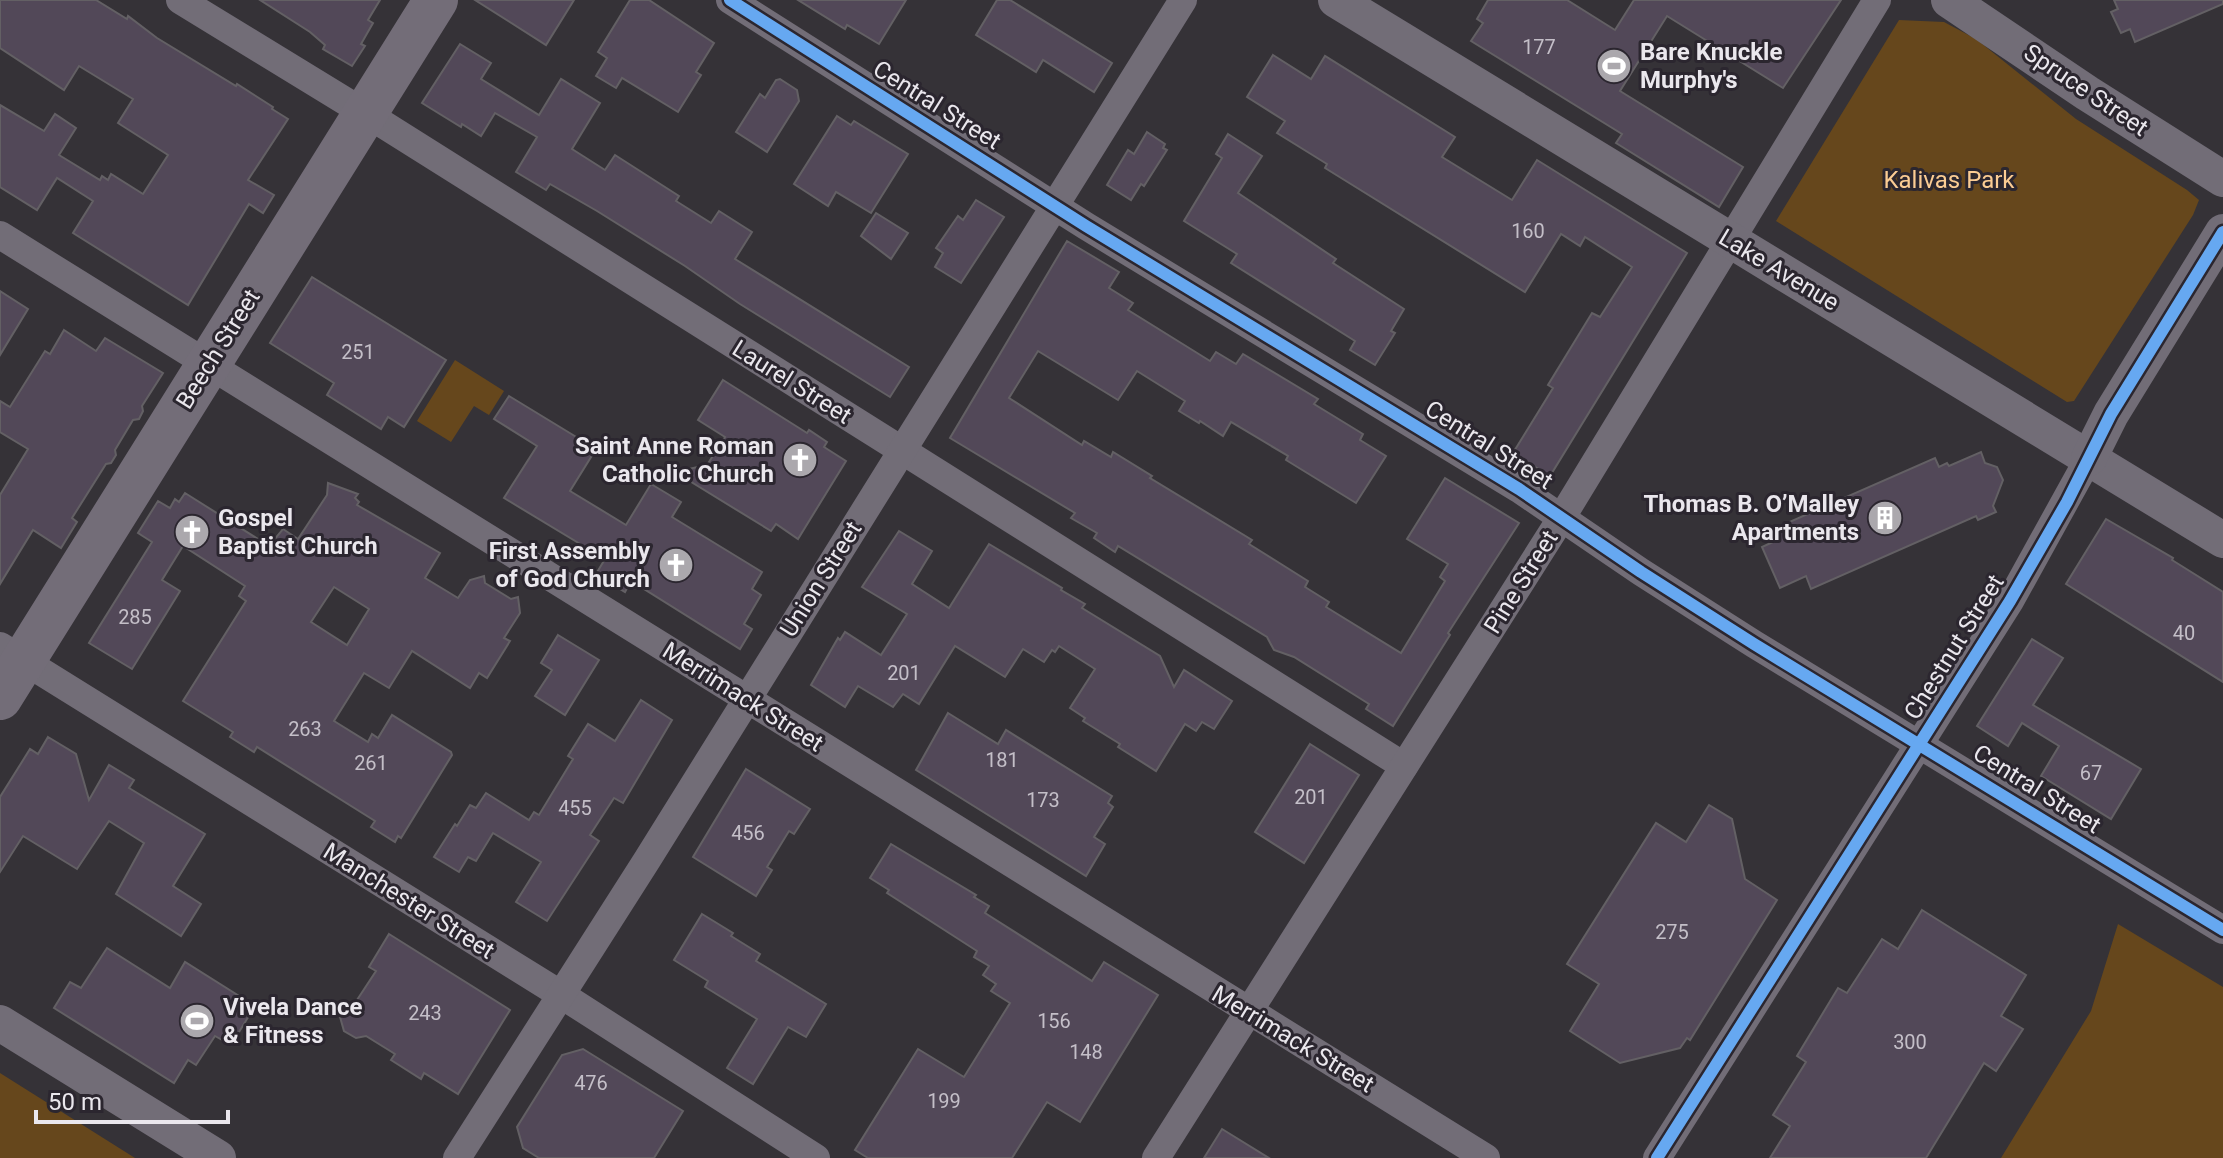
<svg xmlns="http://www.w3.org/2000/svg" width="2223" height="1158" font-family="Roboto,sans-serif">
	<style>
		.green { fill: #66471c }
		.building { fill: #524858; stroke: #636064; stroke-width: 2; fill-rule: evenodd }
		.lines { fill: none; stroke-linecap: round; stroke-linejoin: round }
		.minor { stroke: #726d77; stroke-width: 28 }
		.tertiary { stroke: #726d77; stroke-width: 36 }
		.primary { stroke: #736d78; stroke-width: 44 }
		.cycleway-casing { stroke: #2b262f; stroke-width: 17 }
		.cycleway { stroke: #66a8f1; stroke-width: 12 }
		.labels { text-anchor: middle; stroke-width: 6; stroke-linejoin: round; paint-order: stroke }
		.number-label { font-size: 20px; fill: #c4bfc8 }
		.poi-label { font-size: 24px; font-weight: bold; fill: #eae7ed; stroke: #2b262f; text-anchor: start }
		.street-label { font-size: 24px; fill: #eae7ed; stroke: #2b262f }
		.park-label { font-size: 24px; fill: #fbcc93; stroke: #2b262f }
	</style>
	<rect width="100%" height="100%" fill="#353237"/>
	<g class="green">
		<polygon points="1899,20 1944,22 1976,39 2076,119 2187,190 2199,200 2193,215 2074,401 2067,402 1776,221"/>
		<polygon points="455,360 504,391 489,415 474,406 451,442 417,421"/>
		<polygon points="2118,924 2223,987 2223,1158 2001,1158 2091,1011"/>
		<polygon points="0,1073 135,1158 0,1158"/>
	</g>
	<g class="building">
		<polygon points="0,0 96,0 127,19 128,16 157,38 236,86 237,84 273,107 272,109 288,119 248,180 274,195 263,213 249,204 188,305 73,233 93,201 57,178 37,210 0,187 0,105 44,131 55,114 76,128 59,155 100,180 102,176 108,180 111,174 143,194 168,155 118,123 133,99 79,66 64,90 0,48"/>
		<polygon points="260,0 380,0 368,20 373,23 361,44 365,46 352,66 323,49 325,45 310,32"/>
		<polygon points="475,0 574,0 546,45"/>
		<polygon points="630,0 649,0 714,43 696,72 701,75 678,112 622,78 616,88 596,76 607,58 598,52"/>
		<polygon points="798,0 906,0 879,44 847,25 845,29"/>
		<polygon points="997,0 1010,0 1112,63 1094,92 1043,60 1036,72 976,35"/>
		<polygon points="1488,0 1567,0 1615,30 1634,0 1841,0 1783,88 1667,16 1620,91 1743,167 1719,207 1616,143 1622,134 1471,41 1483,23 1477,19"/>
		<polygon points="2114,0 2223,0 2223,4 2135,42 2130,29 2121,33 2111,12 2118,9"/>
		<polygon points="460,44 491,63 481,79 539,115 561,79 600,103 572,149 605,170 615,155 679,196 676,201 711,223 719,211 752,232 735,259 909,367 890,397 740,304 685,266 597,211 550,184 546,190 516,172 537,137 495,113 481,136 462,124 461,127 422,103"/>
		<polygon points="1273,55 1311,79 1325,56 1455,137 1442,157 1512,200 1537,160 1687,253 1550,476 1513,453 1553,388 1548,385 1592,313 1600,317 1632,267 1585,237 1580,246 1561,234 1525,292 1325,168 1327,164 1277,133 1285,121 1247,97"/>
		<polygon points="780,79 797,90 799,101 767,152 736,132 760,94 765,98 776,80"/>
		<polygon points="837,116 851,125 854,121 908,154 871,213 836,192 828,206 794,184"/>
		<polygon points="1147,132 1165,144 1163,148 1167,150 1144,186 1141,184 1131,200 1107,185 1128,150 1134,154"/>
		<polygon points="1228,134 1262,156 1238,193 1336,259 1333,263 1404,309 1391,331 1395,333 1375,365 1350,350 1355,341 1231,263 1237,254 1184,221 1222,158 1216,154"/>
		<polygon points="976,200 1004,217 961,283 935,267 943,253 936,248 958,216 963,220"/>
		<polygon points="876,213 908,233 891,259 861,236"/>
		<polygon points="1067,241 1119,272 1109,288 1133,303 1128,310 1210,361 1216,352 1236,364 1243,354 1318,399 1314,404 1363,434 1360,440 1386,456 1356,503 1286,460 1288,456 1231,422 1223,436 1200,421 1199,423 1179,411 1185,401 1137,371 1118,400 1038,351 1009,398 1082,445 1084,441 1111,457 1113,452 1152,476 1150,478 1252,540 1249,544 1308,581 1305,587 1329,602 1326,607 1401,653 1445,581 1440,577 1448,564 1407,539 1445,478 1519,523 1448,633 1450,635 1393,726 1366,709 1369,704 1294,657 1274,650 1267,637 1118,546 1115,552 1094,538 1097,533 1071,518 1075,513 950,438"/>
		<polygon points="312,277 446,360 404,427 388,417 381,429 327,395 334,383 270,343"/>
		<polygon points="0,291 28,309 0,355"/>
		<polygon points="64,330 96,351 105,338 163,373 142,406 143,411 139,419 133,420 115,450 116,455 111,463 106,464 72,518 77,522 61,548 33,530 0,584 0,495 28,449 0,432 0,401 10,407 45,351 50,354"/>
		<polygon points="723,380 807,433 809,430 827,442 824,447 846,461 798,539 776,524 771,531 675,472 707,465 725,437 698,420"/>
		<polygon points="509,396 596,449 570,491 626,525 651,484 681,502 672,517 762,572 752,589 761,595 744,624 752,629 740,649 631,581 625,592 596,574 605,559 504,498 537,446 494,419"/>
		<polygon points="1981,452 1985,463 1997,467 2003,480 1993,506 1996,512 1978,520 1976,516 1811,589 1806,576 1780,588 1762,547 1775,541 1769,531 1935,458 1939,467 1947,463 1949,466"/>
		<path d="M328 483 358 494 355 498 359 502 357 505 440 553 425 578 458 598 470 580 484 576 485 583 511 599 518 597 520 613 504 638 510 641 487 678 479 673 470 688 412 651 389 688 364 673 334 721 368 742 372 734 378 738 392 715 451 752 452 755 401 838 398 836 395 842 371 827 375 821 257 747 254 752 230 737 233 732 183 701 246 601 239 596 245 586 183 546 162 580 180 591 132 669 89 643 152 542 138 533 158 501 170 508 175 499 179 502 185 493 269 546 283 529 298 539 327 495ZM334 587 369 609 347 645 311 622Z"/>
		<polygon points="2106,519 2173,558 2172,560 2223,592 2223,682 2066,584"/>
		<polygon points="899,531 932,551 912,584 949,608 989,544 1062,588 1061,590 1085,604 1082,608 1160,656 1174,687 1184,670 1232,701 1214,729 1202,722 1196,731 1185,724 1156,771 1118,747 1120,744 1083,721 1085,718 1070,708 1095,669 1059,646 1055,652 1052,650 1044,662 1023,649 1005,677 955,646 919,704 903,694 893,707 858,686 845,707 811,685 838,638 840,640 845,632 881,655 907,614 862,587"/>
		<polygon points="558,635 599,660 565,715 535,696 552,670 541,663"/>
		<polygon points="2032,639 2063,658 2033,705 2141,769 2111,819 2041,776 2059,746 2022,723 2008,746 1977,726"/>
		<polygon points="641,700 672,720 623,803 614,798 590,835 599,841 547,921 516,902 541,862 493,833 476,861 468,857 459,872 434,857 455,824 457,826 470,805 476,808 486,793 529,820 534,812 539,815 573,759 568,756 588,724 615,741"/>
		<polygon points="948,713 998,744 1006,730 1112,796 1108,803 1113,807 1094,837 1105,844 1086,876 916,770"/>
		<polygon points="48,737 76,754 89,800 109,765 134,780 129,788 205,834 173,886 201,904 181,936 116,894 144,843 109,821 77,869 23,836 0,872 0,797 30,749 38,754"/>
		<polygon points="1310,744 1359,775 1304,863 1255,832"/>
		<polygon points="746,769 810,809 794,834 789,831 767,867 772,870 756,896 693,857"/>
		<polygon points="1709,805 1732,819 1745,879 1777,900 1690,1040 1687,1038 1680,1048 1620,1063 1570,1031 1599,984 1567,964 1656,823 1686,842"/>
		<polygon points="891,844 976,895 974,897 989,906 985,913 1092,981 1104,962 1158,995 1080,1122 1047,1102 1012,1158 868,1158 855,1150 918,1049 964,1077 1010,1003 991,991 996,984 983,975 989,966 974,957 977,951 887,893 889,890 870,878"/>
		<polygon points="1922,910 2026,975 2001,1016 2023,1029 1996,1071 1984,1063 1926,1158 1770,1158 1790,1126 1773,1115 1806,1062 1797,1056 1838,988 1847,993 1882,939 1898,949"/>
		<polygon points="702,914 733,933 731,936 760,954 756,961 826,1004 806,1037 788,1027 753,1084 727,1068 757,1019 705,987 708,981 674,960"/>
		<polygon points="389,934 510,1010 458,1094 424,1073 421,1079 391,1060 395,1054 366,1036 356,1038 344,1031 340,1017 348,1006 355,1003 376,971 369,967"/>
		<polygon points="107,948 170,988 185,962 255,1006 231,1045 215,1036 196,1065 188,1060 174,1083 54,1008 70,982 81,988"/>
		<polygon points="583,1049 683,1111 654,1158 539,1158 523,1148 517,1127 562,1055"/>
		<polygon points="1222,1129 1269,1158 1204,1158"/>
	</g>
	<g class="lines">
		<g class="minor">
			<polyline points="180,0 386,126 1404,766"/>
			<polyline points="730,0 1086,226 1519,489 1641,572 1754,644 2223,930"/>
			<polyline points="0,235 1486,1158"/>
			<polyline points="0,646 560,994 816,1158"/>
			<polyline points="457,1158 647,860 1183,0"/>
			<polyline points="1156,1158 1562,517 1877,0"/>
			<polyline points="1657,1158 2010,601 2089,458"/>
		</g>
		<g class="tertiary">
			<polyline points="1336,0 2223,540"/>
			<polyline points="1949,0 2087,93 2223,179"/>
			<polyline points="2089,458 2111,414 2223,232"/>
			<polyline points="0,1023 218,1158"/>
		</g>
		<polyline class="primary" points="0,698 436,0"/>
		<defs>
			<g id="cycleway">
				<polyline points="730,0 1086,226 1519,489 1641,572 1754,644 2223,930"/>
				<polyline points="1657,1158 2010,601 2067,502 2111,414 2223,232"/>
			</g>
		</defs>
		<use href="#cycleway" class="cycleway-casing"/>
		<use href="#cycleway" class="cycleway"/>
	</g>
	<defs>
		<symbol id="stadium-disc" viewBox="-11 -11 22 22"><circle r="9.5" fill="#aba8ad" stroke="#2b262f"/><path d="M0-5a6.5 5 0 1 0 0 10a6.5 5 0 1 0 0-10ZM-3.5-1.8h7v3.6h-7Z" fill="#fff"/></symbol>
		<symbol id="church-disc" viewBox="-11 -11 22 22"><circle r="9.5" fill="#aba8ad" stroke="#2b262f"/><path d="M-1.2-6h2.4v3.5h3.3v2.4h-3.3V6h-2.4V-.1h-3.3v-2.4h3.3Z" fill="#fff"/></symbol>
		<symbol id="building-disc" viewBox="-11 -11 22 22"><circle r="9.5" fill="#aba8ad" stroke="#2b262f"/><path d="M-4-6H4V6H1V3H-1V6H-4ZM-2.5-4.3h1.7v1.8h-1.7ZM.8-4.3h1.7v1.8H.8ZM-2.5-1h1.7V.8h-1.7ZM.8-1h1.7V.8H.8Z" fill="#fff"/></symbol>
	</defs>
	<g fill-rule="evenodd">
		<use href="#stadium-disc" x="1594" y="46" width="40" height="40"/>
		<use href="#church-disc" x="780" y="440" width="40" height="40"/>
		<use href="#building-disc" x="1865" y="498" width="40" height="40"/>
		<use href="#church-disc" x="172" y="512" width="40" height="40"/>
		<use href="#church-disc" x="656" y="545" width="40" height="40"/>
		<use href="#stadium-disc" x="177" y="1001" width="40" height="40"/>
	</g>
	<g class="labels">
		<g class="number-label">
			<text x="1539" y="54">177</text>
			<text x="1528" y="238">160</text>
			<text x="358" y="359">251</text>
			<text x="135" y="624">285</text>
			<text x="2184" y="640">40</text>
			<text x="904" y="680">201</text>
			<text x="305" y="736">263</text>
			<text x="1002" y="767">181</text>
			<text x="371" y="770">261</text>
			<text x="2091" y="780">67</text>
			<text x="1311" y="804">201</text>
			<text x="1043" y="807">173</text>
			<text x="575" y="815">455</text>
			<text x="748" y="840">456</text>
			<text x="1672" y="939">275</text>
			<text x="425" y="1020">243</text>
			<text x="1054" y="1028">156</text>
			<text x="1910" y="1049">300</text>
			<text x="1086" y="1059">148</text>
			<text x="591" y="1090">476</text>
			<text x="944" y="1108">199</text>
		</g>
		<g class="poi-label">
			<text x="1640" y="60">Bare Knuckle<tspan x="1640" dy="28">Murphy's</tspan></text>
			<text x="774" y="454" text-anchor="end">Saint Anne Roman<tspan x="774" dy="28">Catholic Church</tspan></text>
			<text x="1859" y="512" text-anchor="end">Thomas B. O’Malley<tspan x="1859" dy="28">Apartments</tspan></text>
			<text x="218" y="526">Gospel<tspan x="218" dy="28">Baptist Church</tspan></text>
			<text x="650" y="559" text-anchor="end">First Assembly<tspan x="650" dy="28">of God Church</tspan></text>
			<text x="223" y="1015">Vivela Dance<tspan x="223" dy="28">&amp; Fitness</tspan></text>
		</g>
		<g class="street-label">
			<text transform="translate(2086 90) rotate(34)" y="8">Spruce Street</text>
			<text transform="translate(937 105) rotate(32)" y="8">Central Street</text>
			<text transform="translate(1779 270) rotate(31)" y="8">Lake Avenue</text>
			<text transform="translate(218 349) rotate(-58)" y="8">Beech Street</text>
			<text transform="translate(792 382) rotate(32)" y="8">Laurel Street</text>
			<text transform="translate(1489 445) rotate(32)" y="8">Central Street</text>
			<text transform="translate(821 579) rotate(-58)" y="8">Union Street</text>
			<text transform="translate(1521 582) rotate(-58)" y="8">Pine Street</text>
			<text transform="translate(1954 647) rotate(-58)" y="8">Chestnut Street</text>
			<text transform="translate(743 697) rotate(32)" y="8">Merrimack Street</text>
			<text transform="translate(2037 789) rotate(32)" y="8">Central Street</text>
			<text transform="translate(409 901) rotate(32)" y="8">Manchester Street</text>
			<text transform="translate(1293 1039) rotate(31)" y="8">Merrimack Street</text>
		</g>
		<g class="park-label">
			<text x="1949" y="188">Kalivas Park</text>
		</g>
	</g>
	<path d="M36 1110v12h192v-12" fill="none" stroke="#eae7ed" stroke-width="4"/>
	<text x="48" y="1110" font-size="24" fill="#eae7ed" stroke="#2b262f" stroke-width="6" paint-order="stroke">50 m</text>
</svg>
